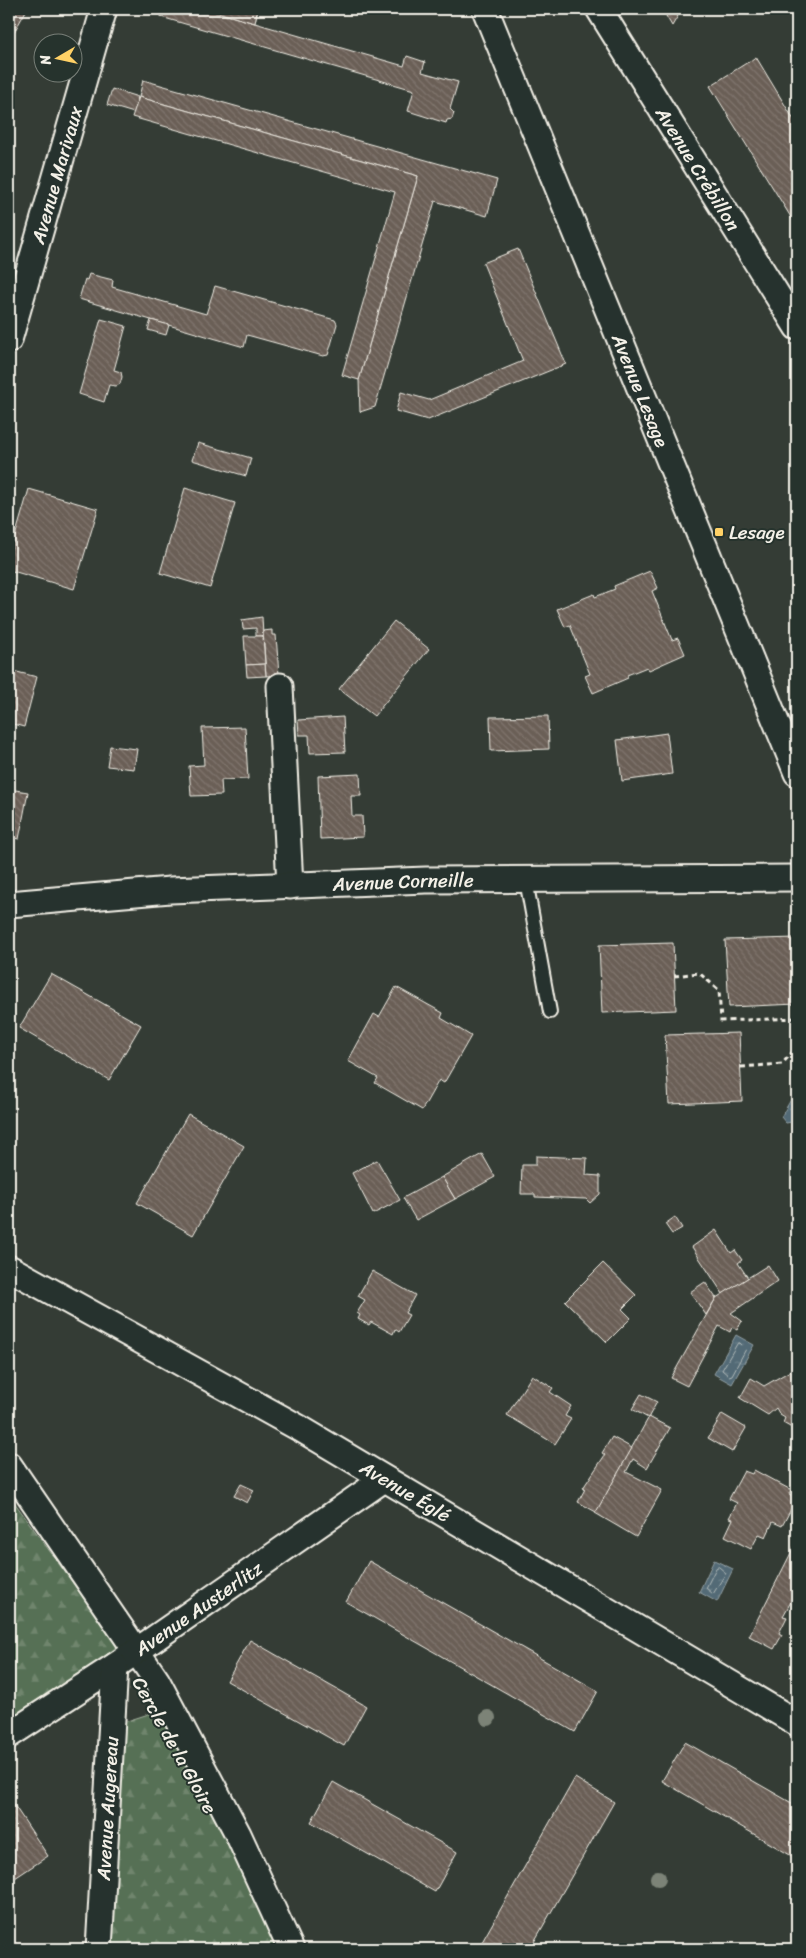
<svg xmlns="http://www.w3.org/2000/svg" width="806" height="1958" font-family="Sriracha,sans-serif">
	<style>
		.forest { fill: url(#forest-firs); stroke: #a5b09e }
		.water { fill: url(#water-ripples); stroke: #93a0a4 }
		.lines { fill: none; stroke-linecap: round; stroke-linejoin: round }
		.shore { stroke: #b3bbba; stroke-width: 1 }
		.building { fill: url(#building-back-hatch); stroke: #f4f1e8 }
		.lane-casing { stroke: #f4f1e8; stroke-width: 16 }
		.street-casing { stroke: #f4f1e8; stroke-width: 29 }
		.path { stroke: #f4f1e8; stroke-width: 3; stroke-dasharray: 5 4; stroke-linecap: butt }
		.lane { stroke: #26332d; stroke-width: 12 }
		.street { stroke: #26332d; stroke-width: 25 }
		.tree { fill: #7b8377 }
		.poi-dot { fill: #ffd166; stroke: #26332d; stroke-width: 2 }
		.labels { text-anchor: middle; stroke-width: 4; stroke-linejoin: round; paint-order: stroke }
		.street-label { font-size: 19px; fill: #f4f1e8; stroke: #26332d }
		.poi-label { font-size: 19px; fill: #f4f1e8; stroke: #26332d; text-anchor: start }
	</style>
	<defs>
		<pattern id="forest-firs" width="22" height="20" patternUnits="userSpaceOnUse" patternTransform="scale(1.25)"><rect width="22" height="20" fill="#567055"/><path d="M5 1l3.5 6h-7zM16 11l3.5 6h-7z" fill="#6f856d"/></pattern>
		<pattern id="water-ripples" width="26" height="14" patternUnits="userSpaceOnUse" patternTransform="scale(1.25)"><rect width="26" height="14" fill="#526a76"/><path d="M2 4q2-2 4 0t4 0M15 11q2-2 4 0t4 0" fill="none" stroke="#6c808a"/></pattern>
		<pattern id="building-back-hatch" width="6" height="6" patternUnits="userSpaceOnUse" patternTransform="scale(1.25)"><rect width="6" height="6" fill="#6a5e56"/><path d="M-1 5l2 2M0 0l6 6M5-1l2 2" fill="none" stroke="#80766e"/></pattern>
	</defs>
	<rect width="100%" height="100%" fill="#343c35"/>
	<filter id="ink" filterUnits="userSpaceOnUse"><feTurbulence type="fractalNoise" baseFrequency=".02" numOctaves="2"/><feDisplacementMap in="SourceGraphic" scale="10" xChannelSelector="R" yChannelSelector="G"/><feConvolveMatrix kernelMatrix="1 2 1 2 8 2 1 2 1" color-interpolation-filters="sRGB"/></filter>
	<g filter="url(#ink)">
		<g class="forest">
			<polygon points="9,1495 120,1648 9,1718"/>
			<polygon points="161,1710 281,1949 112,1949 124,1722"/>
		</g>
		<g class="water">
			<polygon points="797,1089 797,1121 786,1123 781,1117"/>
			<polygon points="736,1335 754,1345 732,1384 714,1374"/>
			<polygon points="714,1560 733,1569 717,1602 699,1592"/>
		</g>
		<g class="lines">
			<g class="shore">
				<polygon points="740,1343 746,1349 732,1375 729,1376 722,1370 737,1344"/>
				<polygon points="719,1567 726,1573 713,1594 706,1588 716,1568"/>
			</g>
		</g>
		<g class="building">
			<polygon points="9,9 27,9 9,41"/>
			<polygon points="163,9 206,9 404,66 407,56 425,62 422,72 458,82 450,109 454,113 452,119 447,120 446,123 408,111 414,90 161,17"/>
			<polygon points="206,9 258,9 255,23"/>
			<polygon points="662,9 682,9 672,26"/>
			<polygon points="756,57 797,125 797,227 710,86"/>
			<polygon points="143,80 497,180 487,216 435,201 375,407 360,412 359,380 418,176 139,97"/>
			<polygon points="112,89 138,97 134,113 107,105"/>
			<polygon points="139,97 418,176 359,380 342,375 395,192 132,117"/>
			<polygon points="518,249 566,364 428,420 396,411 401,392 429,400 523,361 483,263"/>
			<polygon points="89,274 113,280 112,287 206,314 215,286 335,320 337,324 328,355 323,356 247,335 244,347 79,299 85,279 87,280"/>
			<polygon points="101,319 126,326 114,370 121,372 122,377 120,384 116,386 109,385 104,402 79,394"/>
			<polygon points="151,320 169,325 166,335 148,330"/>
			<polygon points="198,443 251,458 246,476 192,460"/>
			<polygon points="185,488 235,503 210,588 160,573"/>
			<polygon points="29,489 98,509 74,589 9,570 9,557"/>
			<polygon points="650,571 658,588 652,591 672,640 678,638 685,654 649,670 647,667 627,675 628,678 593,693 585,676 590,674 570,625 565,627 557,609 594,594 595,597 615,589 614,586"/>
			<polygon points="262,617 263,636 256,636 256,628 243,629 242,620"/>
			<polygon points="394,621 429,649 374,716 339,689"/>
			<polygon points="272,630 272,635 276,635 279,675 266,676 263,631"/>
			<polygon points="244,636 263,636 265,664 246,665"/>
			<polygon points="265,664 266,676 247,677 246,665"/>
			<polygon points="9,670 37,677 24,727 9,723"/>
			<polygon points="548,716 549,749 491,751 490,717"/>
			<polygon points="343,717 345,752 310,753 309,735 299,735 298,720"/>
			<polygon points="245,727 248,779 221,780 222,795 191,796 189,766 204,765 202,728"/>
			<polygon points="667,733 672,774 622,781 617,740"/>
			<polygon points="110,746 137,749 134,769 107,766"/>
			<polygon points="360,774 361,796 351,796 352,816 362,816 363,837 320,839 318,776"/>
			<polygon points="9,789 28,792 19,839 9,837"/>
			<polygon points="797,938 797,1004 729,1007 725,940"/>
			<polygon points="673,943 676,1010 602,1013 599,945"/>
			<polygon points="51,974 141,1025 109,1080 19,1028"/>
			<polygon points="396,987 443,1013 441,1018 471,1036 444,1083 439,1080 422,1110 375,1083 378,1078 348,1061 374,1014 379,1017"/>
			<polygon points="739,1033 742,1101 669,1104 665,1035"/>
			<polygon points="188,1114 244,1146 193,1235 137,1203"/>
			<polygon points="482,1154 495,1177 455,1199 442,1177"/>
			<polygon points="536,1156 587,1158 586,1175 600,1176 600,1194 590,1203 586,1199 535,1197 535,1194 521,1194 522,1165 536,1165"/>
			<polygon points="377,1160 400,1200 373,1214 352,1173"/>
			<polygon points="442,1177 455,1199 416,1220 403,1198"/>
			<polygon points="675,1217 682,1228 672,1234 665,1224"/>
			<polygon points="716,1230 731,1253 735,1250 742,1260 738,1263 748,1278 723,1294 692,1247"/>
			<polygon points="603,1263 636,1295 622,1309 631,1318 607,1342 565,1301"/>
			<polygon points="768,1265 778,1281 731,1313 742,1321 737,1330 732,1327 730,1332 719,1326 687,1386 671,1378 716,1298"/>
			<polygon points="372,1271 415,1295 405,1313 409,1315 399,1332 395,1329 393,1334 371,1322 369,1325 358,1319 360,1315 357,1313 365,1300 358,1296"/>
			<polygon points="705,1282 716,1298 706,1315 690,1292"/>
			<polygon points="797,1367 797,1431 783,1423 785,1418 780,1415 776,1408 768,1415 740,1398 751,1378 764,1386"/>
			<polygon points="532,1375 553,1388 550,1392 571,1406 565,1416 571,1419 555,1444 507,1415"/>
			<polygon points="641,1394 657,1402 648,1418 632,1409"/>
			<polygon points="722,1414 746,1428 732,1452 708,1438"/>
			<polygon points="649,1417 670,1428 647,1468 633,1459 626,1472 662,1490 636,1537 595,1513"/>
			<polygon points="612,1437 632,1448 596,1512 578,1502 585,1489 583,1488 605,1455 602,1453"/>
			<polygon points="754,1470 791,1490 789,1494 797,1498 782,1526 773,1522 766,1537 759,1534 751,1549 725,1536 733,1519 729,1518 737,1503 729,1499 744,1471 752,1474"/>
			<polygon points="241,1484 254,1490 247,1503 234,1496"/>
			<polygon points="797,1541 797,1597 794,1602 792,1600 783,1616 787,1617 779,1633 782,1635 774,1649 749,1636"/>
			<polygon points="369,1561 598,1691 575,1732 346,1602"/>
			<polygon points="250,1640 366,1706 344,1746 227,1681"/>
			<polygon points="685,1742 797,1806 797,1859 662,1781"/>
			<polygon points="575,1778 614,1802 530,1949 478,1949"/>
			<polygon points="333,1782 457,1852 435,1892 311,1822"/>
			<polygon points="10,1799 48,1856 9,1882 9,1800"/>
		</g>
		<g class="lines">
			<defs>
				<polyline id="lane" points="526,880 550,1012"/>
				<g id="street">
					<path id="s1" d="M485 9 797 773"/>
					<path id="s2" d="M599 9 797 327"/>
					<path id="s3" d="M9 340 104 9"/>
					<polyline points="280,686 290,886"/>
					<path id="s4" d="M9 904 170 890 426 880 797 878"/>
					<path id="s5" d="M9 1268 301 1429 797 1723"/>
					<polyline points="9,1465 157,1681 238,1834 291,1949"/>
					<path id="s6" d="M9 1735 115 1666 384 1479"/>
					<path id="s7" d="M99 1949 115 1666"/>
				</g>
			</defs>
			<use href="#lane" class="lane-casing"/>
			<use href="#street" class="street-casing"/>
			<g class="path">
				<polyline points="674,976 699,973 719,990 721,1021 797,1018"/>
				<polyline points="741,1067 782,1064 797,1047"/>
			</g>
			<use href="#lane" class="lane"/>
			<use href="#street" class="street"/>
		</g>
		<g class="tree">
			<circle cx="488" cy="1718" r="8"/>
			<circle cx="658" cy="1878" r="8"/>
		</g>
	</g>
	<rect class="poi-dot" x="714" y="527" width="10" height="10" rx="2.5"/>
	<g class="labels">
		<g class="street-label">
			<text dy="7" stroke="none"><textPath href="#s2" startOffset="188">Avenue Crébillon</textPath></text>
			<text dy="7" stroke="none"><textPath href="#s3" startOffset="172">Avenue Marivaux</textPath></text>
			<text dy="7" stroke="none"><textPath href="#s1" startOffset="412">Avenue Lesage</textPath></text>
			<text dy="7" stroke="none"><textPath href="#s4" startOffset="395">Avenue Corneille</textPath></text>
			<text dy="7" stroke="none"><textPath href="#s5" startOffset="455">Avenue Églé</textPath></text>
			<text dy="7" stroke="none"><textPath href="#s6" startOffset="228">Avenue Austerlitz</textPath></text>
			<text transform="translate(175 1745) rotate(61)" y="7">Cercle de la Gloire</text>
			<text dy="7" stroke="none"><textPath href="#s7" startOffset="141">Avenue Augereau</textPath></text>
		</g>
		<g class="poi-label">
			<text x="729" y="539">Lesage</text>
		</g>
	</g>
	<rect width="806" height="1958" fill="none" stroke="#26332d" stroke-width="30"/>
	<rect x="15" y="15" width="776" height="1928" fill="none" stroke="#f4f1e8" stroke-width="2" filter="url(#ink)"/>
	<g transform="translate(58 58) rotate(261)"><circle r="24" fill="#26332d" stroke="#787f78"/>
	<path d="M0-4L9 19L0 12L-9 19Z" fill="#ffd166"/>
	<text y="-8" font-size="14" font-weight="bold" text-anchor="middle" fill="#f4f1e8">N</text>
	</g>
</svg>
